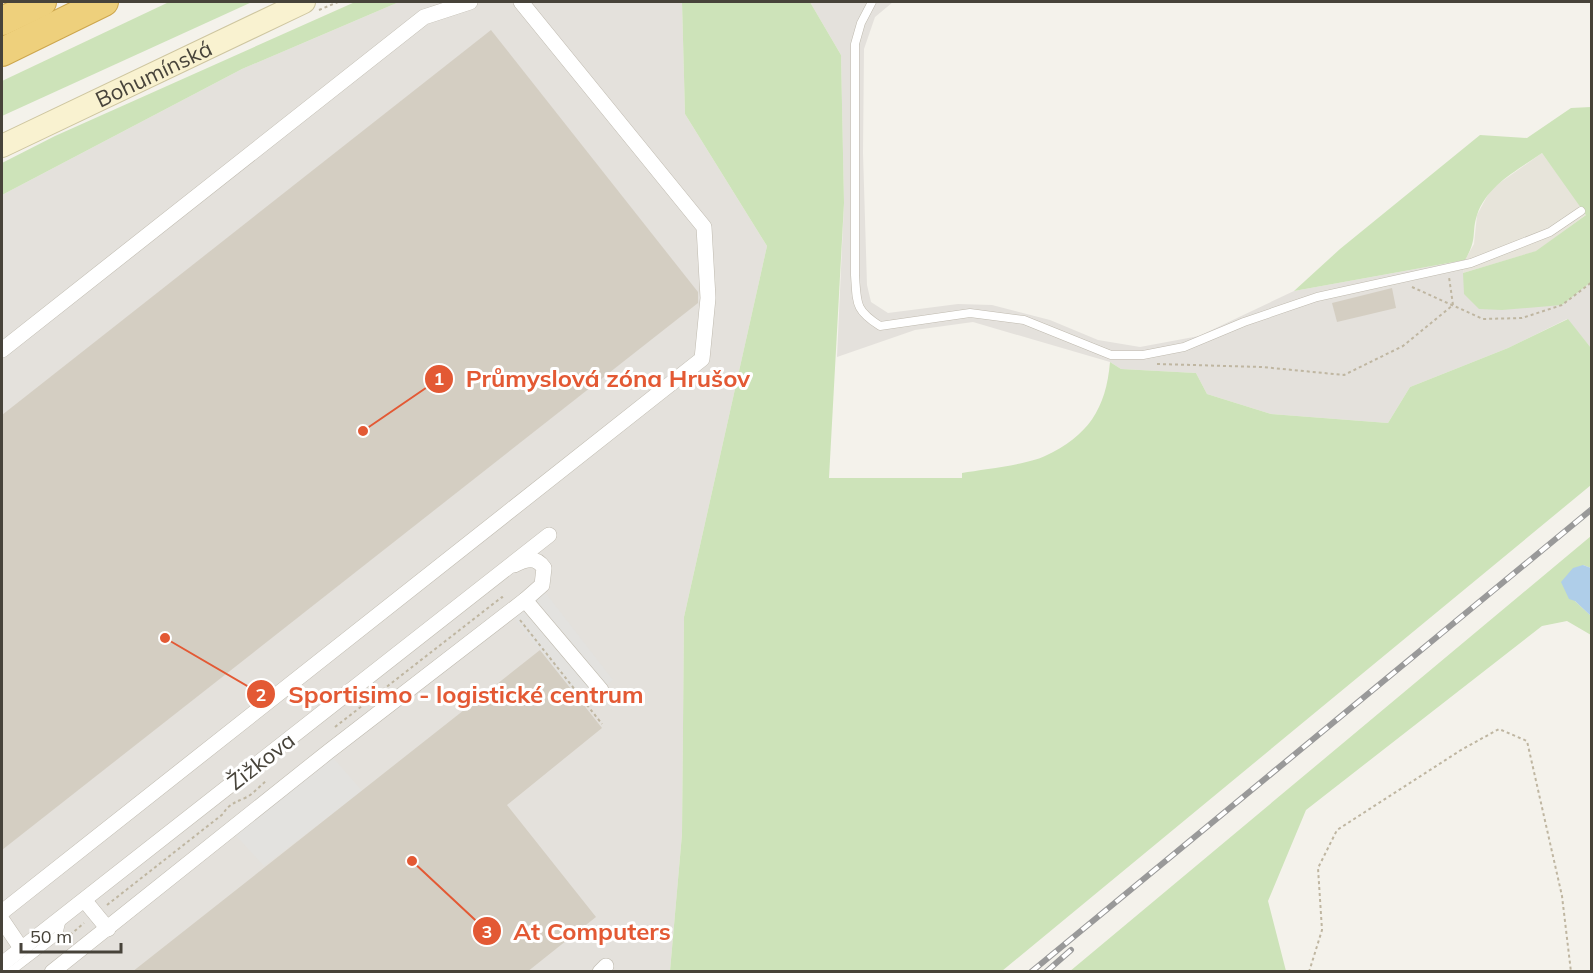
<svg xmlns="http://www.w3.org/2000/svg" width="1593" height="973" font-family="Mulish,sans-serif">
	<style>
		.residential { fill: #e7e4da }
		.industrial { fill: #e4e1dc }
		.green { fill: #cde3b9 }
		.parking { fill: #e3e2df }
		.water { fill: #afcee9 }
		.building { fill: #d4cec2 }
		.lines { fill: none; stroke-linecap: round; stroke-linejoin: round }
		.service-casing { stroke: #bfbaaf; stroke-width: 9 }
		.minor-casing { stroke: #bfbaaf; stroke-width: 16 }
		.secondary-casing { stroke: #cec6a0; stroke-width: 24 }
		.motorway-casing { stroke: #cda64c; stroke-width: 30 }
		.path { stroke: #bfb6a1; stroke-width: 2; stroke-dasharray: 3 3; stroke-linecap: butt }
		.service { stroke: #fff; stroke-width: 8 }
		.minor { stroke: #fff; stroke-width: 15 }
		.secondary { stroke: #f9f2d0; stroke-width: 22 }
		.motorway { stroke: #eed07c; stroke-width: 28 }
		.rail-casing { stroke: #999; stroke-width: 6 }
		.rail { stroke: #fff; stroke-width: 4; stroke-dasharray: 11; stroke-linecap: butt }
		.labels { text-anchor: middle; stroke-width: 6; stroke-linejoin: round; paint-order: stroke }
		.street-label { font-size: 22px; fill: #47433a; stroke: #fff }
		.leader { fill: none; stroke: #e35934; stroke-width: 2 }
		.callout-dot { fill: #e35934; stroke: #fff; stroke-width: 2 }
		.mark-label { font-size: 18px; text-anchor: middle; font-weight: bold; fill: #fff }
		.callout-label { font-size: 24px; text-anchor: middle; font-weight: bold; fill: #e35934; stroke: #fff; stroke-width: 6; stroke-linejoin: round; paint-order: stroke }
	</style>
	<rect width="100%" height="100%" fill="#f4f2eb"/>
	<polygon class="residential" points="1542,153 1587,214 1537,251 1463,273 1465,260 1474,244 1477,215 1491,189"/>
	<g class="industrial">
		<polygon points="399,2 682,2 685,114 767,246 684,617 682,834 670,971 2,972 2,195 242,69"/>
		<polygon points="810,2 893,2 875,17 864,49 863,153 867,285 871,302 888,313 958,304 992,305 1050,320 1098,340 1140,347 1199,336 1294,291 1465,260 1463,273 1562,305 1591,282 1591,348 1567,319 1508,348 1410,387 1388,423 1271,414 1207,394 1196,373 1121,369 1110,362 973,322 915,330 837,357 844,203 841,55"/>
	</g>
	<g class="green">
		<polygon points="169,2 252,2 2,116 2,81"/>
		<polygon points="355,2 399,2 242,69 2,195 2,163 55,136"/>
		<path d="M682 2H810L841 55 844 203 829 478H962V473C984 469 1026 465 1045 456 1088 436 1106 409 1110 362L1121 369 1196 373 1207 394 1271 414 1388 423 1410 387 1508 348 1568 319 1591 348V485L1002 971H670L682 834 684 617 767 246 685 114Z"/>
		<path d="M1591 107V282L1562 305 1502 310 1479 309 1464 294 1463 273 1536 251 1586 215 1542 153C1518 170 1487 185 1477 215 1471 234 1478 238 1465 260L1294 291 1340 249 1480 135 1527 138 1571 108Z"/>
		<polygon points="1591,536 1591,568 1583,565 1575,601 1591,616 1591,635 1567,621 1542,626 1306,810 1268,901 1286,971 1069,972"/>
	</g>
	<g class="parking">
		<polygon points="545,592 613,680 582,704 513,617"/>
		<polygon points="328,752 362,791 264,866 231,830"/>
	</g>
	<polygon class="water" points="1583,565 1591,568 1591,616 1575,601 1569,599 1561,582 1573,568"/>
	<g class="building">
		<polygon points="491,30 698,292 698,303 2,850 2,415"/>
		<polygon points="1392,288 1396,308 1337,322 1332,303"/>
		<polygon points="540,650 602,728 507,805 596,917 527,972 132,972"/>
	</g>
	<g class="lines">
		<defs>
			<g id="service">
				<path d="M872 2 861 23 855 44V275C857 304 855 310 880 326L970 313 1024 320 1111 355H1143L1184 347 1244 322 1317 297 1471 263 1550 232 1581 211"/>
				<polyline points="10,972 58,935 62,919"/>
			</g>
			<g id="minor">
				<polyline points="2,350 424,17 470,2"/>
				<path d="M514 565C526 559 536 556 544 568L542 585 525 600"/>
				<polyline points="85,901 108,929"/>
				<polyline points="2,912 702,359 708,298 704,227 521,2"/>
				<polyline points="2,920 21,948"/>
				<polyline points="2,964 549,535"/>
				<polyline points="52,972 328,752 525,600 601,690"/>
				<polyline points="600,972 606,966"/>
			</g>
			<g id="secondary">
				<path id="s1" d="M2 146 304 2"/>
			</g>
			<g id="motorway">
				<polyline points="2,21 42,2"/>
				<polyline points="2,52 104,2"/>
			</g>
		</defs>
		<use href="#service" class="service-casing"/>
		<use href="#minor" class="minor-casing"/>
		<use href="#secondary" class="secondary-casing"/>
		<use href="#motorway" class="motorway-casing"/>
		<g class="path">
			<polyline points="319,10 338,2"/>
			<polyline points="1412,287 1483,319 1522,318 1562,305 1592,282"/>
			<polyline points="1157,364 1262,367 1344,375 1403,346 1453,305 1449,277"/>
			<polyline points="520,620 602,724"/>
			<polyline points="335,727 502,597 503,599"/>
			<path d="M107 905 223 814C229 803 237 802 247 797 254 793 261 785 267 780"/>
			<polyline points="70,935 84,923"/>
			<polyline points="1309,972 1322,930 1318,868 1337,830 1461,750 1499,729 1527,741 1562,896 1571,972"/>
		</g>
		<use href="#service" class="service"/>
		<use href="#minor" class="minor"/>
		<use href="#secondary" class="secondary"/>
		<use href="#motorway" class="motorway"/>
		<defs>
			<g id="rail">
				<polyline points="1031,972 1592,509"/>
				<polyline points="1046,972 1071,950"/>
			</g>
		</defs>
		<use href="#rail" class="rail-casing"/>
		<use href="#rail" class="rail"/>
	</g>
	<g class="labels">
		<g class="street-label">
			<text dy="8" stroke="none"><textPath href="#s1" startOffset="168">Bohumínská</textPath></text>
			<text transform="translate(261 761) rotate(-38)" y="8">Žižkova</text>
		</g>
	</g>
	<path class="leader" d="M363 431L439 379M165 638L261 694M412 861L487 931"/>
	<g class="callout-dot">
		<circle cx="363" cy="431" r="6"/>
		<circle cx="165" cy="638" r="6"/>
		<circle cx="412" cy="861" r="6"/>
		<circle cx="439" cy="379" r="15"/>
		<circle cx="261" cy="694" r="15"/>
		<circle cx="487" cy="931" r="15"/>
	</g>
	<g class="mark-label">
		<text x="439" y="385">1</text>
		<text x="261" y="701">2</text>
		<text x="487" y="938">3</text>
	</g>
	<g class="callout-label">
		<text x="608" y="387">Průmyslová zóna Hrušov</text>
		<text x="466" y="703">Sportisimo - logistické centrum</text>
		<text x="592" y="940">At Computers</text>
	</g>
	<rect width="1593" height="973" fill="none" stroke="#47433a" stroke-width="6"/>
	<path d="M21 943v9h100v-9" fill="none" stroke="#47433a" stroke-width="3"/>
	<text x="30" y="943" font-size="18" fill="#47433a" stroke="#ffffff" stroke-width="4.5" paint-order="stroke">50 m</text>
</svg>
